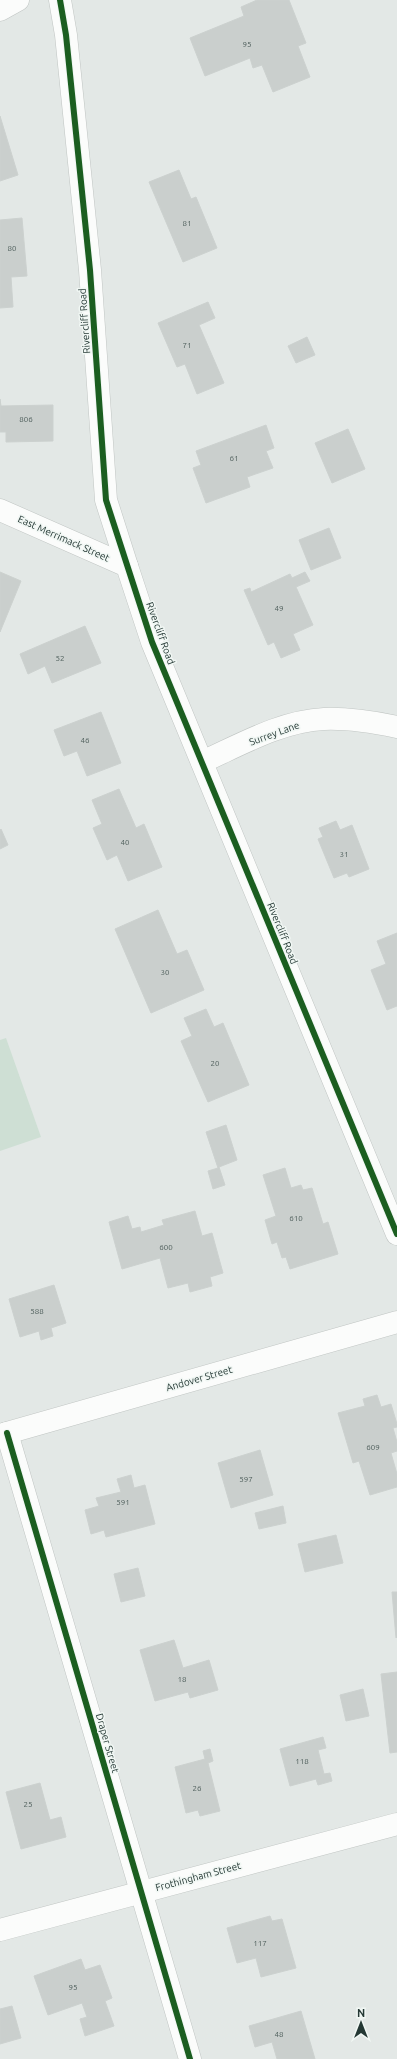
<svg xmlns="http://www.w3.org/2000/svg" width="397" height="2059" font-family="Ubuntu,sans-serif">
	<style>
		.pitch { fill: #cedfd4 }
		.building { fill: #cacfcd; stroke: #ccd1cf }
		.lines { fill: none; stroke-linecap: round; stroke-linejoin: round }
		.minor-casing { stroke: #c0c5c3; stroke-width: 23 }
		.tertiary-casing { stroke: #c0c5c3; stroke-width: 23 }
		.secondary-casing { stroke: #c0c5c3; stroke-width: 23 }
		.minor { stroke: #fbfcfb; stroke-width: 22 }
		.tertiary { stroke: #fbfcfb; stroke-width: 22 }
		.secondary { stroke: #fbfcfb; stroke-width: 22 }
		.cycleway-casing { stroke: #f1f7f4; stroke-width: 8 }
		.cycleway { stroke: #1b5e20; stroke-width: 6 }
		.labels { text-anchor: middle; stroke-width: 3; stroke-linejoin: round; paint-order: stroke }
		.number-label { font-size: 8px; fill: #4e5e5b }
		.street-label { font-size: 10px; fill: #243834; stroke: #f1f7f4 }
	</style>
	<rect width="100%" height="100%" fill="#e3e8e6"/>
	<polygon class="pitch" points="6,1038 41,1137 0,1151 0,1040"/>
	<g class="building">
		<polygon points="257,0 289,0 306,43 298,46 310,77 273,92 262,65 253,68 250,58 205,76 190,38 244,16 241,7"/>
		<polygon points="0,116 18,175 0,181"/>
		<polygon points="179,170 191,199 196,197 217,248 183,262 149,182"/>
		<polygon points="22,218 27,276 11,277 13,307 0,308 0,220"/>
		<polygon points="208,302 215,318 199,325 224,383 197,394 185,364 177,367 158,323"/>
		<polygon points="307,337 315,355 296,363 288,346"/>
		<polygon points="0,399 1,406 53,405 53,441 6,442 6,432 0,432"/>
		<polygon points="266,425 274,448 266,451 273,468 247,477 250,487 206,503 193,468 201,465 196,451"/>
		<polygon points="348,429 365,469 332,483 315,443"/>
		<polygon points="329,528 341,558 311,570 299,540"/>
		<polygon points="0,572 21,581 0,632"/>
		<polygon points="305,572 310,581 296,587 313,625 293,634 300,650 281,658 274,642 268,645 244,590 250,588 251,592 290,574 292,578"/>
		<polygon points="85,626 101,663 52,683 45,666 28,674 20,654"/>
		<polygon points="101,712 121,763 87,776 77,751 64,756 54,730"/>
		<polygon points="119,789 136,828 144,824 162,867 128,881 117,855 107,860 93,828 102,824 92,800"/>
		<polygon points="336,821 340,830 352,825 369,869 349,877 347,873 334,878 318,839 323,837 319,828"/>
		<polygon points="1,829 8,845 0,849 0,830"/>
		<polygon points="158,910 177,954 187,950 204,990 151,1013 115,929"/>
		<polygon points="397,933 397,1006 387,1010 371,970 386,964 377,941"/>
		<polygon points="206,1009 214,1027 223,1023 249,1085 208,1102 181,1041 192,1036 184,1018"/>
		<polygon points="226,1125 237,1160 219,1167 225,1185 213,1189 208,1171 218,1168 206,1132"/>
		<polygon points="285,1168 291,1188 301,1185 303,1190 312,1188 323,1224 328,1222 338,1254 290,1269 286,1257 282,1258 277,1242 272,1244 265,1220 276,1216 263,1175"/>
		<polygon points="195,1211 202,1236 212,1233 223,1273 210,1277 212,1286 190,1292 188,1283 168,1288 160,1258 122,1269 109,1222 128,1216 132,1229 140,1227 141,1232 164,1225 162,1220"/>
		<polygon points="54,1285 66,1323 51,1328 53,1336 41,1340 39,1331 20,1337 9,1299"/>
		<polygon points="377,1395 381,1407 391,1404 397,1424 397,1427 393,1428 397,1442 397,1451 391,1453 397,1474 397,1487 370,1495 359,1461 353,1463 338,1413 365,1406 363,1399"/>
		<polygon points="260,1450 273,1495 231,1508 218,1463"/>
		<polygon points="131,1475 134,1488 145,1485 155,1524 106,1537 104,1530 91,1534 85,1510 99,1506 96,1498 121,1492 117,1479"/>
		<polygon points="283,1506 286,1523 259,1529 255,1513"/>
		<polygon points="336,1535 343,1563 305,1572 298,1544"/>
		<polygon points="138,1568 145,1596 121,1602 114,1574"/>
		<polygon points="392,1592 397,1592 397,1637 396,1638"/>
		<polygon points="174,1640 183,1668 209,1660 218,1690 190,1698 188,1692 155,1701 140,1650"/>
		<polygon points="397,1672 397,1752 390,1753 381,1674"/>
		<polygon points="363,1689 369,1716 346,1721 340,1695"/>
		<polygon points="323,1737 326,1748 318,1750 324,1774 330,1773 332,1781 318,1785 316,1779 290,1786 280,1749"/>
		<polygon points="210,1749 213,1761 208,1763 220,1811 200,1816 198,1810 186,1813 175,1767 205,1759 203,1751"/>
		<polygon points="40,1783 50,1820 61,1817 66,1837 21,1849 6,1792"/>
		<polygon points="270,1916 272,1921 282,1919 296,1968 261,1977 256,1958 237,1963 227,1928"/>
		<polygon points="81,1959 85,1970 100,1965 112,1998 105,2001 114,2026 85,2036 80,2019 87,2017 82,2003 48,2015 34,1976"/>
		<polygon points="12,2006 21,2038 0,2044 0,2009"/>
		<polygon points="301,2011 315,2059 277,2059 272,2042 255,2047 249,2026"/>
	</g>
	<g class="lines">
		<defs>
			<g id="minor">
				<polyline points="60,0 66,35 90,270 106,500 127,566"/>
				<polyline points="0,10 18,0"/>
				<path d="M202 762C240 745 281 721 324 719 349 718 373 722 397 727"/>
				<polyline points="7,1433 190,2059"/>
				<polyline points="0,1930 397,1824"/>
			</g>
			<polyline id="tertiary" points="0,510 127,566 152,642 397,1234"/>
			<polyline id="secondary" points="0,1435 397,1322"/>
		</defs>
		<use href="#minor" class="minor-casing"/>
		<use href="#tertiary" class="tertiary-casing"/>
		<use href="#secondary" class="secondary-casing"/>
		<use href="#minor" class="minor"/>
		<use href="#tertiary" class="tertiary"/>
		<use href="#secondary" class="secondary"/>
		<defs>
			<g id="cycleway">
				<polyline points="60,0 66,35 90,270 106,500 152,642 397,1234"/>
				<polyline points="7,1433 190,2059"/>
			</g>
		</defs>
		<use href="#cycleway" class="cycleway-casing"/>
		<use href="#cycleway" class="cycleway"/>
	</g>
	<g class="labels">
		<g class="number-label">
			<text x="247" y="47">95</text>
			<text x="187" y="226">81</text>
			<text x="12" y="251">80</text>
			<text x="187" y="348">71</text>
			<text x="26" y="422">806</text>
			<text x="234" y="461">61</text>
			<text x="279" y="611">49</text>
			<text x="60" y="661">52</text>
			<text x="85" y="743">46</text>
			<text x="125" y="845">40</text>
			<text x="344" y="857">31</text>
			<text x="165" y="975">30</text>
			<text x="215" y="1066">20</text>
			<text x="296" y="1221">610</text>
			<text x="166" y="1250">600</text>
			<text x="37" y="1314">588</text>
			<text x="373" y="1450">609</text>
			<text x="246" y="1482">597</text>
			<text x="123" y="1505">591</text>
			<text x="182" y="1682">18</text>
			<text x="302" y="1764">118</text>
			<text x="197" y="1791">26</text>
			<text x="28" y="1807">25</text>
			<text x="260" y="1946">117</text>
			<text x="73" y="1990">95</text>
			<text x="279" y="2037">48</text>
		</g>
		<g class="street-label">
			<text transform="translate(84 321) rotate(-94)" y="4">Rivercliff Road</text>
			<text transform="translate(64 538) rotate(24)" y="4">East Merrimack Street</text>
			<text transform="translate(161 633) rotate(70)" y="4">Rivercliff Road</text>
			<text transform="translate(274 733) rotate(-20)" y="4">Surrey Lane</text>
			<text transform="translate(283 933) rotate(68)" y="4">Rivercliff Road</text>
			<text transform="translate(199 1378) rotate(-16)" y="4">Andover Street</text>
			<text transform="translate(108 1743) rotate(74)" y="4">Draper Street</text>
			<text transform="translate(198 1876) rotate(-15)" y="4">Frothingham Street</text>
		</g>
	</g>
	<g transform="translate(361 2023)" stroke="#f1f7f4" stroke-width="3" paint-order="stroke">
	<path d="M0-3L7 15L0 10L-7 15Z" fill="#243834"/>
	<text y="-6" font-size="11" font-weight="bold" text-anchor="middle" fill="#243834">N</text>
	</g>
</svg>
